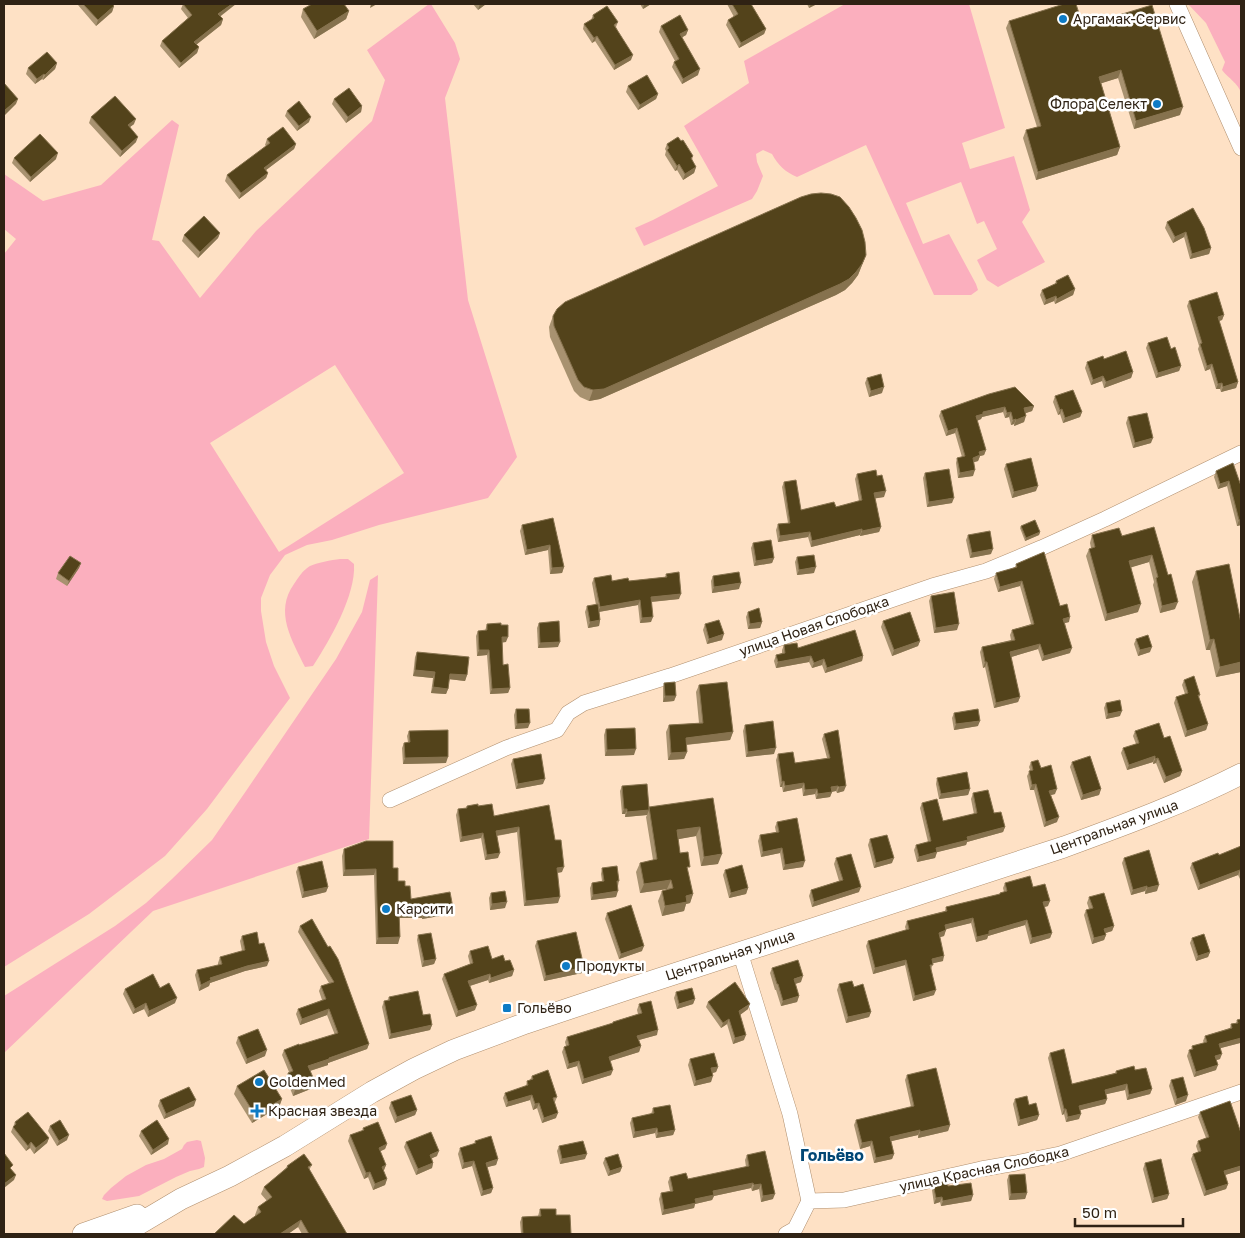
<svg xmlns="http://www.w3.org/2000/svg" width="1245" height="1238" font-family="'Golos Text',sans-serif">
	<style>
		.green { fill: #fbafbe; fill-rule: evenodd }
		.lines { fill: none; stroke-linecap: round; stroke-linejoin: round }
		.minor-casing { stroke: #b08f6e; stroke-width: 16 }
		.secondary-casing { stroke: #b08f6e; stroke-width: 22 }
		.minor { stroke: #fff; stroke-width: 15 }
		.secondary { stroke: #fff; stroke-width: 21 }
		.wall { fill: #a89270 }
		.shaded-wall { fill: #86724e }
		.building { fill: #53431b; stroke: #86724e }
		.poi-dot { fill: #0d7bc5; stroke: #fff; stroke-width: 2 }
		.labels { text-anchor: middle; stroke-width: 5; stroke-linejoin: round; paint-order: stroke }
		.poi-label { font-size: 14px; fill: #2f2214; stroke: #fff; text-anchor: start }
		.street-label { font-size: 14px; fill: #2f2214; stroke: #fff }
		.quarter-label { font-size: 16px; font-weight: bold; fill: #014775; stroke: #fff }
	</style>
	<rect width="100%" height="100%" fill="#fee1c5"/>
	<g class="green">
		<path d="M429 4H431L455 43 460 59 445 98 468 300 517 457 488 498 379 525 332 540 307 545 285 555 270 575 261 598V611L266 642 274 666 290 698 207 809 165 856 89 914 4 967V254L16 239 4 229V174L43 201 101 185 172 120 179 125 152 240 159 241 200 298 256 231 372 121 385 80 367 50ZM335 365 404 473 279 552 210 443Z"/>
		<path d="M845 4H969L1005 128 962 143 970 169 1014 156 1030 210 1022 222 1045 262 998 287 987 280 977 260 997 249 984 221 977 224 961 182 906 203 923 244 949 234 976 284 978 290 971 295H934L866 145 797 177C785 172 778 165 772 154L763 150 756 154 757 162 763 176 757 191 752 199 644 246 635 228 653 220 718 186 684 126 749 83 744 61Z"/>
		<path d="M1188 4H1241V93C1238 83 1229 79 1222 70L1225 62 1206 23Z"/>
		<path d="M340 559H348L354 564C356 595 330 640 313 666L305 667C292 640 274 612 294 584 298 578 303 570 310 566 316 563 332 560 340 559Z"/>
		<polygon points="378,575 369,839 153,911 4,1053 4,996 115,926 146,903 172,879 212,840 246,791 336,659 362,612 370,580"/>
		<polygon points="197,1140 201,1141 205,1158 204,1167 199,1169 190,1171 176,1177 139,1196 107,1201 102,1199 104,1195 111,1188 126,1176 146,1165 164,1159 182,1149 184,1145 187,1142"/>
	</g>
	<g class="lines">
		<defs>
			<g id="minor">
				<polyline points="1177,4 1241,148"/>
				<polyline points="390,800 506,748 557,730 568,713 584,703 670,676 932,586 986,571 1041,548 1105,519 1241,453"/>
				<polyline points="740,952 790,1114 809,1201"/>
				<polyline points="786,1234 795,1229 809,1201 844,1200 981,1169 1016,1163 1060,1154 1241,1092"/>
			</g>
			<g id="secondary">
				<polyline points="83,1234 137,1215"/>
				<path d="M122 1234 181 1199 230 1176 285 1146 372 1092 414 1069 454 1050 526 1023 628 989 1064 847C1124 825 1184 803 1241 774"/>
			</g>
		</defs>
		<use href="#minor" class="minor-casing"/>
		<use href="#secondary" class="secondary-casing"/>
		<use href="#minor" class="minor"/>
		<use href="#secondary" class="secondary"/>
	</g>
	<g class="wall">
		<polygon points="78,4 112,4 114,6 112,12 96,26 78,5"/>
		<polygon points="183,4 220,16 223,19 221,25 196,45 199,47 197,53 179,68 160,46 162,41 188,18 181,9"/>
		<polygon points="473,4 486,4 478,10"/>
		<polygon points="640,4 651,4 643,9"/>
		<polygon points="727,4 751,4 766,29 764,34 739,48 726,25 728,20 734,17"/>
		<polygon points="807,4 817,4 809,8"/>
		<polygon points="303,9 349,11 346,19 314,39 301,17"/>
		<polygon points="593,15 618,22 616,27 631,60 614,70 595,41 592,43 583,29 584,24 591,20"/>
		<polygon points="1009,21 1083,26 1180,115 1134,129 1118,78 1101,83 1120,147 1117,155 1036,180 1023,138 1026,130 1037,127 1006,28"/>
		<polygon points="661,26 688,30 686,35 682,37 698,75 682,84 672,67 674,62 675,61 659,32"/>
		<polygon points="57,63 55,69 43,80 42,79 35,84 26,74 28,68"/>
		<polygon points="628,86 658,94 656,99 638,110 626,92"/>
		<polygon points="334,99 362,106 361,112 346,123 332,104"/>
		<polygon points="287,111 309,122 297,131 285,116"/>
		<polygon points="91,117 134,124 130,127 136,142 120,157 89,123"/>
		<polygon points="267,139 296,144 294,149 266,170 268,173 266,178 239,199 225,181 227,175 266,146 265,145"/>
		<polygon points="681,141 693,156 692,160 696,167 694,173 683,180 677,170 675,171 665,155 666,151 665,149 667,144"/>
		<polygon points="14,158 56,159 30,182 12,163"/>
		<polygon points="1193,208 1211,248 1209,254 1190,259 1184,237 1173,243 1165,228 1167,222"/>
		<polygon points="220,233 218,238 198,258 182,241 184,235"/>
		<polygon points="866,255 858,275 852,283 845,290 836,295 600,399 589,401 580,397 574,391 550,337 549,327 553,316"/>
		<polygon points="1056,281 1075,289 1073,295 1055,304 1054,301 1044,305 1040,295 1042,290 1055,284"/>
		<polygon points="1189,301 1224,315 1222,320 1219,321 1238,382 1236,388 1221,392 1220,389 1216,389 1210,369 1205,371 1198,349 1199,346 1187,306"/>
		<polygon points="1148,343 1171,349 1181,366 1179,371 1156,378 1146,348"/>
		<polygon points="1104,359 1133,372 1131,378 1104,388 1102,381 1091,385 1085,368 1087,362"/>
		<polygon points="867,378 882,393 869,397 865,383"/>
		<polygon points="989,394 1034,406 1032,411 1026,413 1024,422 1014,426 1014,424 1011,425 1009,417 1005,418 1003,412 982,417 981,419 977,421 986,450 984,455 980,456 978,461 974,462 973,476 958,478 956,463 957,458 962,457 955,433 946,436 939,416 941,411"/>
		<polygon points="1055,396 1082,412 1080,417 1063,423 1060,414 1058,415 1053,402"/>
		<polygon points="1128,417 1151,443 1133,448 1126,423"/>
		<polygon points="1006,464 1036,491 1012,498 1004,469"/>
		<polygon points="1216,471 1241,486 1241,525 1237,526 1227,486 1218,489 1214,477"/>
		<polygon points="925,473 952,503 927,507 923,478"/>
		<polygon points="857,474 877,476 884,497 875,498 881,527 879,532 860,536 860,535 811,547 808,537 778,542 776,530 778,524 788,523 782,487 784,482 801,510 836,507 859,501 855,479"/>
		<polygon points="553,518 564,567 562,573 550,574 548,550 525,555 520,531 522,525"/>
		<polygon points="1021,526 1040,532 1039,535 1025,541 1020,528"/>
		<polygon points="1154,527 1175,609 1160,613 1153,585 1154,582 1149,562 1131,567 1138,612 1105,621 1086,556 1089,549 1091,548 1090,543 1092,535 1122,536"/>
		<polygon points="968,535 991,554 970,558 966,540"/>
		<polygon points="753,543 774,558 772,563 754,566 751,548"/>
		<polygon points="797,557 814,573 797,575 795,562"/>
		<polygon points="81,563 79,568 67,586 56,579 58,573"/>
		<polygon points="1016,564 1060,606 1069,622 1065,623 1070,653 1042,661 1038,649 1011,657 1020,697 1018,702 994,708 985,667 983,668 980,652 982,647 1011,640 1010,635 1012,630 1031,624 1020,586 998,592 994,579 996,573 1015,568"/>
		<polygon points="1196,571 1241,623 1241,672 1216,677 1210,650 1206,650 1192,582"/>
		<polygon points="666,574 679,599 652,602 651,622 640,623 638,605 599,612 600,620 599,626 588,628 585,612 587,606 596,605 592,583 594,578 612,581 629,581 665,577"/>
		<polygon points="713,576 739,589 712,593 711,581"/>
		<polygon points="931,596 957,630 934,633 929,601"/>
		<polygon points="748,612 762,622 760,628 748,629 746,617"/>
		<polygon points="883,621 920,641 918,646 892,656 881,627"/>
		<polygon points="539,623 558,647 538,648 537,628"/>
		<polygon points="487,624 501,625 506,642 502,642 503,665 510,688 508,693 490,694 487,655 477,656 476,636 478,631 485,631"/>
		<polygon points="705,624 722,640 707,644 703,630"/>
		<polygon points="1136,639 1150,652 1138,656 1134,644"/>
		<polygon points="784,645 798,648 863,656 862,661 825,673 822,665 812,668 809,662 776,668 774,661 776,655 782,653 782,650"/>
		<polygon points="417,652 467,675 465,681 449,679 448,689 446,694 431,693 433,678 413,676 415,657"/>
		<polygon points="1184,680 1200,695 1199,698 1208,724 1206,730 1185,737 1174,703 1176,697 1185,694 1182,685"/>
		<polygon points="664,683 676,696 674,701 663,702 663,688"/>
		<polygon points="699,685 733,732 730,740 686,745 687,752 684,759 668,760 666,732 669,725 699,723 696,692"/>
		<polygon points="1106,703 1120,716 1106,719 1104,708"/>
		<polygon points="516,709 528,728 515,729 514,715"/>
		<polygon points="954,713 978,726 954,730 952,718"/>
		<polygon points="745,725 774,754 746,757 743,731"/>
		<polygon points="606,729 634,755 605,756 604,735"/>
		<polygon points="409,731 446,763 403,764 402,748 404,743 408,742 407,736"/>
		<polygon points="1135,731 1164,738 1182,771 1180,776 1164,783 1156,763 1153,764 1153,762 1127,770 1121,753 1123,748 1136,744 1133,736"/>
		<polygon points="824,734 844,791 837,793 836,791 832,792 830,797 816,799 815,794 803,796 802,788 783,792 782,787 780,787 776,760 778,754 795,763 827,758 822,739"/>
		<polygon points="513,759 543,784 516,789 511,764"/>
		<polygon points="1031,762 1041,768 1055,794 1051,795 1057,822 1044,827 1034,790 1030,790 1027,776 1030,770 1029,767"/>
		<polygon points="1072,762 1101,789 1099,795 1081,800 1070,767"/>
		<polygon points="937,778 970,789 968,795 939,799 936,784"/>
		<polygon points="622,786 649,808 713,798 718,864 701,866 696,836 678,839 680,853 688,873 693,894 690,903 686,904 684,911 662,916 658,901 662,891 667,889 640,893 636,872 640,863 653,860 646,817 647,815 625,817 625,814 622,814 620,791"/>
		<polygon points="973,793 994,813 1005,827 1003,832 967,842 966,845 937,852 935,858 917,862 914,850 916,845 928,842 920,808 922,803 943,821 974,814 971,799"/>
		<polygon points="467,806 478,806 494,816 555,840 562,872 558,873 558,903 524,906 517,832 497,836 498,858 485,860 481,838 460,842 456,815 458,809 466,808"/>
		<polygon points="777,822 803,867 783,870 780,853 761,857 758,841 760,835 776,832 775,827"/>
		<polygon points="870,839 892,863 874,868 868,845"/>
		<polygon points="1241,846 1241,878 1240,879 1238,875 1198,890 1190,868 1192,863 1219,855"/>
		<polygon points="344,849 393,868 398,881 405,886 411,899 451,914 422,919 422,918 399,918 398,944 376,944 374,875 343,876 342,856"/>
		<polygon points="836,858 859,892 812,907 809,896 811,890 839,881 834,864"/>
		<polygon points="1124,858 1157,891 1145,894 1145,891 1131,895 1122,863"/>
		<polygon points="298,867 328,887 326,892 302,898 296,872"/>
		<polygon points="602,868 619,881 618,886 616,897 591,900 590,888 592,883 602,881 601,874"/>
		<polygon points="725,870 748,888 746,894 729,898 723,875"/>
		<polygon points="1005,883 1033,887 1048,906 1044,907 1052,933 1050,938 1030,944 1025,925 988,936 987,939 976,942 971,923 946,929 944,936 940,937 943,961 933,963 931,970 934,995 913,1001 905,965 873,974 866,946 868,941 906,930 905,927 907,921 945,911 946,907 1000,894 1000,893 1004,892 1003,888"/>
		<polygon points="491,893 505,908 490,910 489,898"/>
		<polygon points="1089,897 1114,926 1112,931 1106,933 1106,935 1104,940 1092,944 1084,915 1086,910 1089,909 1087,903"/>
		<polygon points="607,913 642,951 619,959 605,919"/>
		<polygon points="312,919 369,1044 367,1049 328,1063 328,1065 310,1071 313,1088 293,1096 286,1078 288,1073 289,1072 282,1055 284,1050 335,1035 327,1015 300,1025 296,1014 298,1009 322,1000 319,991 321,986 329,983 298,932 300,926"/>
		<polygon points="418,935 436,959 434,964 422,967 417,940"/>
		<polygon points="242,936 259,944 267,966 245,971 210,983 209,986 199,991 195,975 197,970 218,965 218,963 220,957 242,951 240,941"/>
		<polygon points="1192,938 1210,952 1208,957 1196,961 1190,943"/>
		<polygon points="537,941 584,967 582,973 544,981 535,946"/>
		<polygon points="470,951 492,959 514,970 512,976 489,983 488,980 470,986 475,1010 456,1017 442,979 444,974 470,964 468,956"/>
		<polygon points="772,968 801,982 795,984 799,996 797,1002 781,1006 776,990 775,990 770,973"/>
		<polygon points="839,984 854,987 871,1012 869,1017 846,1023 837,990"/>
		<polygon points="160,988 175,1003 148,1017 144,1009 133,1014 123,994 125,989"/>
		<polygon points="676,992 695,999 693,1004 677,1009 674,998"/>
		<polygon points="389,997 432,1025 430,1030 389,1039 382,1007 384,1001 387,1001"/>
		<polygon points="708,1002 748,1009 740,1015 744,1040 733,1044 727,1024 721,1028 706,1007"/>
		<polygon points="639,1004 657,1035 639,1040 641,1046 639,1052 610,1061 611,1075 582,1084 577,1066 567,1069 562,1052 564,1047 566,1046 565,1042 567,1037 613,1023 613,1022 638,1014 637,1010"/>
		<polygon points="1241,1019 1241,1049 1240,1043 1221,1048 1220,1059 1217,1060 1216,1070 1194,1077 1187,1056 1189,1050 1191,1050 1192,1046 1204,1043 1203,1041 1205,1036 1230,1028 1231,1024 1236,1023 1237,1020"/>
		<polygon points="238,1037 265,1056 246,1064 236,1043"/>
		<polygon points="1050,1053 1072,1084 1115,1073 1116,1071 1135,1070 1152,1089 1150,1094 1127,1100 1125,1090 1106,1094 1107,1099 1105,1104 1080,1110 1079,1119 1066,1122 1064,1114 1062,1115 1048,1058"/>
		<polygon points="690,1059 718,1067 716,1072 712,1073 711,1082 694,1086 688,1065"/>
		<polygon points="907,1075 950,1125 948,1131 918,1138 918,1135 891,1141 894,1154 892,1159 874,1163 870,1146 860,1149 854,1125 856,1120 911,1107 905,1080"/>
		<polygon points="532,1076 557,1097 555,1102 556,1118 542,1123 537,1108 533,1110 530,1100 506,1107 503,1098 505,1093 526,1086 527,1081 530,1080"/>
		<polygon points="1171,1080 1186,1101 1175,1105 1169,1086"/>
		<polygon points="237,1086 282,1099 279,1107 252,1123 234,1094"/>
		<polygon points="1015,1099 1029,1105 1039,1115 1037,1120 1018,1126 1013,1104"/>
		<polygon points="160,1100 194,1106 164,1119 158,1106"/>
		<polygon points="391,1102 417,1110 415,1115 395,1123 389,1108"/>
		<polygon points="653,1108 675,1130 673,1135 656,1138 655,1133 633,1138 630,1123 632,1118 651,1114"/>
		<polygon points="1200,1112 1241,1170 1225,1175 1228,1184 1226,1189 1204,1196 1191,1159 1193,1154 1198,1152 1196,1146 1198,1141 1206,1138 1198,1117"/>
		<polygon points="15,1122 49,1138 47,1143 34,1154 30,1148 26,1151 11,1132"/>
		<polygon points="50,1126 67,1140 57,1146 48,1131"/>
		<polygon points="363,1128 387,1144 385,1149 380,1151 386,1165 384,1170 383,1171 387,1179 385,1185 373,1190 368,1177 364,1179 348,1141 350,1135 362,1131"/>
		<polygon points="141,1131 168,1144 151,1155 139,1136"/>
		<polygon points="475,1141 498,1159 496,1165 487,1167 493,1188 491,1193 481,1196 472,1166 462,1169 458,1154 460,1148 474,1144"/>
		<polygon points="406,1142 437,1156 432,1158 433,1163 432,1168 416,1175 404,1147"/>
		<polygon points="559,1146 585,1159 560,1164 557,1151"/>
		<polygon points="747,1155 773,1199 761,1202 759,1189 752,1191 751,1188 714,1196 712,1200 695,1204 694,1208 662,1215 659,1199 661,1193 670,1191 668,1182 670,1177 688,1179 746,1167 745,1160"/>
		<polygon points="605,1158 622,1167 620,1172 608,1176 603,1163"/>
		<polygon points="1145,1163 1169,1194 1167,1199 1152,1203 1143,1169"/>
		<polygon points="312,1165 309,1170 347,1234 302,1234 298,1227 288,1234 213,1234 244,1224 255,1216 255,1215 258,1207 267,1201 261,1194 264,1187 286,1168 287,1166"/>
		<polygon points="1009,1175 1027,1193 1025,1199 1009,1200 1007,1180"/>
		<polygon points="933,1184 948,1186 973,1195 971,1201 941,1206 940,1202 934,1204 932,1190"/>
		<polygon points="540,1209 556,1215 571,1234 521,1234 520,1222 522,1217 538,1216"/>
	</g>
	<g class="shaded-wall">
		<polygon points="232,4 236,4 217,19 218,14"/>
		<polygon points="371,4 377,4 370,8"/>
		<polygon points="480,4 486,4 478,10"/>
		<polygon points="644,4 651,4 643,9"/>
		<polygon points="811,4 817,4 809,8"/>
		<polygon points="114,6 112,12 96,26 98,20"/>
		<polygon points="349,11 346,19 314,39 317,31"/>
		<polygon points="223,19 221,25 192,48 194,42"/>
		<polygon points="766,29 764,34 739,48 741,43"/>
		<polygon points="688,30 686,35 678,40 680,34"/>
		<polygon points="597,36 595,41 592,43 594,38"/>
		<polygon points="199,47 197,53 179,68 181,63"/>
		<polygon points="633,55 631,60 614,70 615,65"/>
		<polygon points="57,63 55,69 43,80 45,75"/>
		<polygon points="700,69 698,75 682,84 683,79"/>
		<polygon points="1121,70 1118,78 1096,85 1099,77"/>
		<polygon points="44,74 42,79 35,84 37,79"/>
		<polygon points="658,94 656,99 638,110 640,105"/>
		<polygon points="18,99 16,104 4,116 4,111"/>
		<polygon points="362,106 361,112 346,123 348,117"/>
		<polygon points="1183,107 1180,115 1134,129 1136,121"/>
		<polygon points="311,117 309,122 297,131 299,126"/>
		<polygon points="136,119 134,124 126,130 128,125"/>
		<polygon points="138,137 136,142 120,157 122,151"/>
		<polygon points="296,144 294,149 262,173 264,168"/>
		<polygon points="1120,147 1117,155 1036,180 1038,172"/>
		<polygon points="58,153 56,159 30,182 31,177"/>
		<polygon points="679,164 677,170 675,171 677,166"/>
		<polygon points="696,167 694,173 683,180 685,174"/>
		<polygon points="268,173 266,178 239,199 241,193"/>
		<polygon points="1186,232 1184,237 1173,243 1175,237"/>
		<polygon points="220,233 218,238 198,258 200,252"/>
		<polygon points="1211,248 1209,254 1190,259 1192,254"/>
		<polygon points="866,255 858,275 852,283 845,290 836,295 600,399 589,401 593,390"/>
		<polygon points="1075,289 1073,295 1055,304 1057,299"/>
		<polygon points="1056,296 1054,301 1044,305 1046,300"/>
		<polygon points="1224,315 1222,320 1216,322 1218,317"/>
		<polygon points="1212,364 1210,369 1205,371 1207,366"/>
		<polygon points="1181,366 1179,371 1156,378 1158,373"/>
		<polygon points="1133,372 1131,378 1104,388 1106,382"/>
		<polygon points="1103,376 1102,381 1091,385 1093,380"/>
		<polygon points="1238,382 1236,388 1221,392 1223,387"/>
		<polygon points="1222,383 1220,389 1216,389 1218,384"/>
		<polygon points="884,387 882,393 869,397 871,391"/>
		<polygon points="1034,406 1032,411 1023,414 1024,408"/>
		<polygon points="1005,407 1003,412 982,417 981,419 974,422 976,416 983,412"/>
		<polygon points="1062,409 1060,414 1058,415 1060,410"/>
		<polygon points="1011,412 1009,417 1005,418 1007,413"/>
		<polygon points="1082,412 1080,417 1063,423 1065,418"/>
		<polygon points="1026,416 1024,422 1014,426 1016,420"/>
		<polygon points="1016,419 1014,424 1011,425 1013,420"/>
		<polygon points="957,428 955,433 946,436 948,431"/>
		<polygon points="1153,438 1151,443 1133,448 1135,443"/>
		<polygon points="986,450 984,455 980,456 978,461 971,463 973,458 979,452"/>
		<polygon points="975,470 973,476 958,478 960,473"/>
		<polygon points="1229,481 1227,486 1218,489 1220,484"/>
		<polygon points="1038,486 1036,491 1012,498 1014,492"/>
		<polygon points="886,491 884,497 872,499 874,493"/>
		<polygon points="954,498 952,503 927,507 929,502"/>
		<polygon points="1239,520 1241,520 1241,525 1237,526"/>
		<polygon points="881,527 879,532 860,536 862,531"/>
		<polygon points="862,529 860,535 811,547 812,541"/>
		<polygon points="810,532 808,537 778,542 780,536"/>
		<polygon points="1040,532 1039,535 1025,541 1026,538"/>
		<polygon points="550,545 548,550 525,555 527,550"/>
		<polygon points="993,549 991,554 970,558 972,553"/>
		<polygon points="1152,555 1149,562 1126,569 1129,561"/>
		<polygon points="774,558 772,563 754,566 756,561"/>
		<polygon points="81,563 79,568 67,586 69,581"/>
		<polygon points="564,567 562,573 550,574 552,568"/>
		<polygon points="816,567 814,573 797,575 799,570"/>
		<polygon points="1022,581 1020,586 998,592 1000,587"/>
		<polygon points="741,583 739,589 712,593 714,587"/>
		<polygon points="681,594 679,599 649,602 651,597"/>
		<polygon points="640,600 638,605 598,612 600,607"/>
		<polygon points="1178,602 1175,609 1160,613 1162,606"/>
		<polygon points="1141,604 1138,612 1105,621 1107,614"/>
		<polygon points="653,617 651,622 640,623 642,618"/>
		<polygon points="1070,617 1069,622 1061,624 1063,619"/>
		<polygon points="600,620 599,626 588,628 590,622"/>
		<polygon points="762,622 760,628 748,629 750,624"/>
		<polygon points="959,624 957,630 934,633 936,628"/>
		<polygon points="724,634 722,640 707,644 709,639"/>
		<polygon points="502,637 508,637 506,642 500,643"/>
		<polygon points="1214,639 1210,650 1206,650 1210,640"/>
		<polygon points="920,641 918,646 892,656 894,650"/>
		<polygon points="560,642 558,647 538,648 540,643"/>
		<polygon points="1040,644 1038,649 1008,658 1010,652"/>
		<polygon points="1152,647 1150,652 1138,656 1140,650"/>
		<polygon points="1072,648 1070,653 1042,661 1044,656"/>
		<polygon points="479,650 489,650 487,655 477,656"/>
		<polygon points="811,656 809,662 776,668 778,662"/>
		<polygon points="863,656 862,661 825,673 827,668"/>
		<polygon points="824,659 822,665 812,668 814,663"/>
		<polygon points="985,662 987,662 985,667 983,668"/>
		<polygon points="1241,662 1241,672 1216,677 1220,667"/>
		<polygon points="415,670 435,672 433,678 413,676"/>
		<polygon points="450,674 467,675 465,681 448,679"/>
		<polygon points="433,687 448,689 446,694 431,693"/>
		<polygon points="510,688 508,693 490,694 492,689"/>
		<polygon points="665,696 676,696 674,701 663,702"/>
		<polygon points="1020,697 1018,702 994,708 996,703"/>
		<polygon points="1122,711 1120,716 1106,719 1108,714"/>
		<polygon points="980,721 978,726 954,730 956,724"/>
		<polygon points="530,723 528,728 515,729 517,724"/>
		<polygon points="1208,724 1206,730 1185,737 1187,731"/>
		<polygon points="733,732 730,740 683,745 686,738"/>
		<polygon points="776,748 774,754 746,757 748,752"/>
		<polygon points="636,749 634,755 605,756 607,750"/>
		<polygon points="687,752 684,759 668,760 671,753"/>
		<polygon points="1155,756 1153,762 1127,770 1129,765"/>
		<polygon points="448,757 446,763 403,764 405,758"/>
		<polygon points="1158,758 1156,763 1153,764 1155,759"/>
		<polygon points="1182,771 1180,776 1164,783 1166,777"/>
		<polygon points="545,779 543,784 516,789 518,784"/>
		<polygon points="784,781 782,787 780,787 782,782"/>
		<polygon points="804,783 802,788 783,792 785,786"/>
		<polygon points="1036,784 1034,790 1030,790 1032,785"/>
		<polygon points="838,786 836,791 829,792 831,787"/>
		<polygon points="846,786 844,791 837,793 839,787"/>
		<polygon points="817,789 815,794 803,796 805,790"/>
		<polygon points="970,789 968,795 939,799 941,794"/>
		<polygon points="1057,789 1055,794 1047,796 1049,791"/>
		<polygon points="1101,789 1099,795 1081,800 1083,795"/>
		<polygon points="832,792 830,797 816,799 818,794"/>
		<polygon points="624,809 627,809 625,814 622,814"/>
		<polygon points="649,810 647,815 625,817 627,812"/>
		<polygon points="1059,817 1057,822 1044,827 1046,822"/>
		<polygon points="519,827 517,832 494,836 496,831"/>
		<polygon points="700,827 696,836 674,840 677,830"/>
		<polygon points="1005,827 1003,832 967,842 966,845 934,853 936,848 967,837"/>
		<polygon points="483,833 481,838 460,842 462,837"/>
		<polygon points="782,848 780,853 761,857 763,852"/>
		<polygon points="937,852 935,858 917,862 919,857"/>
		<polygon points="500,853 498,858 485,860 487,855"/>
		<polygon points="722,854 718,864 701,866 704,857"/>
		<polygon points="894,858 892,863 874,868 876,863"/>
		<polygon points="805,861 803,867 783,870 785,865"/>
		<polygon points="564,867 562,872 555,873 557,868"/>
		<polygon points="376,869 374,875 343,876 345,870"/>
		<polygon points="1240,870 1238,875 1198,890 1200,885"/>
		<polygon points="671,880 667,889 640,893 644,884"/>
		<polygon points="1159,885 1157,891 1145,894 1147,888"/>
		<polygon points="1147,886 1145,891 1131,895 1133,890"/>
		<polygon points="328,887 326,892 302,898 304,892"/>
		<polygon points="861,887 859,892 812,907 814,902"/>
		<polygon points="748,888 746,894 729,898 731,893"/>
		<polygon points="618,891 616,897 591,900 593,895"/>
		<polygon points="693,894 690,903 686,904 684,911 662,916 665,906 686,896"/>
		<polygon points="560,897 558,903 524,906 526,901"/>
		<polygon points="1050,901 1048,906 1041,908 1043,902"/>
		<polygon points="507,902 505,908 490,910 492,904"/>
		<polygon points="453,908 451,914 422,919 424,913"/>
		<polygon points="399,912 424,912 422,918 397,918"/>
		<polygon points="973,918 971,923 943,930 945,925"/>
		<polygon points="1027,920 1025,925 988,936 987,939 976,942 977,937 989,931"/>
		<polygon points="1114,926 1112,931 1102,934 1104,929"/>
		<polygon points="946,930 944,936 937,938 939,933"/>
		<polygon points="1052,933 1050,938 1030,944 1032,938"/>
		<polygon points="1106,935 1104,940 1092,944 1094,938"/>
		<polygon points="400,937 398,944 376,944 378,938"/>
		<polygon points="644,946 642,951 619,959 621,954"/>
		<polygon points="1210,952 1208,957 1196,961 1198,956"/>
		<polygon points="944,956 943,961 930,964 932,959"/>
		<polygon points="436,959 434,964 422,967 424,961"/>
		<polygon points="906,960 905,965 873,974 875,968"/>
		<polygon points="269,961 267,966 245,971 210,983 209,986 199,991 201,985 210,978 247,966"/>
		<polygon points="584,967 582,973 544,981 546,976"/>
		<polygon points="514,970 512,976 489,983 491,978"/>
		<polygon points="490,974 488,980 466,987 468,981"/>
		<polygon points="803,976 801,982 792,985 794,979"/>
		<polygon points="936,990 934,995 913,1001 915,996"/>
		<polygon points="799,996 797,1002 781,1006 783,1001"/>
		<polygon points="177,998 175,1003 148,1017 149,1011"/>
		<polygon points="695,999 693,1004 677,1009 679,1004"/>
		<polygon points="146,1003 144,1009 133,1014 135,1009"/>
		<polygon points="750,1004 748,1009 737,1017 739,1011"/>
		<polygon points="477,1005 475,1010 456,1017 458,1011"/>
		<polygon points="329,1009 327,1015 300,1025 302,1019"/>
		<polygon points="871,1012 869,1017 846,1023 848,1017"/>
		<polygon points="729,1019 727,1024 721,1028 723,1023"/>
		<polygon points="432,1025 430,1030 389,1039 391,1034"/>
		<polygon points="658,1030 657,1035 635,1041 637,1036"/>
		<polygon points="746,1035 744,1040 733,1044 735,1038"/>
		<polygon points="1241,1038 1240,1043 1217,1049 1219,1044"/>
		<polygon points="369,1044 367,1049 328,1063 328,1065 306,1072 308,1066"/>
		<polygon points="641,1046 639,1052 607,1062 609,1057"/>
		<polygon points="267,1050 265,1056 246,1064 247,1059"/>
		<polygon points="1222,1054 1220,1059 1213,1061 1215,1056"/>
		<polygon points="579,1061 577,1066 567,1069 569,1064"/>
		<polygon points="1218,1065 1216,1070 1194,1077 1196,1072"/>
		<polygon points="718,1067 716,1072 709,1074 711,1068"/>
		<polygon points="613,1070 611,1075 582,1084 584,1079"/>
		<polygon points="713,1076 711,1082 694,1086 696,1081"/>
		<polygon points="315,1082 313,1088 293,1096 295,1090"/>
		<polygon points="1127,1084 1125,1090 1103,1095 1105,1090"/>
		<polygon points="1152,1089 1150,1094 1127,1100 1129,1095"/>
		<polygon points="532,1095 530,1100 506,1107 508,1102"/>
		<polygon points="1188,1095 1186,1101 1175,1105 1177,1099"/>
		<polygon points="282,1099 279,1107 252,1123 255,1115"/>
		<polygon points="1107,1099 1105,1104 1077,1111 1079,1106"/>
		<polygon points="196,1100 194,1106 164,1119 166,1114"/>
		<polygon points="539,1103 537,1108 533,1110 535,1104"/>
		<polygon points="1064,1109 1066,1109 1064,1114 1062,1115"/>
		<polygon points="417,1110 415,1115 395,1123 397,1117"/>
		<polygon points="558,1113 556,1118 542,1123 544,1118"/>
		<polygon points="1081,1114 1079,1119 1066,1122 1068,1117"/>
		<polygon points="1039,1115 1037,1120 1018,1126 1020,1120"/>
		<polygon points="950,1125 948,1131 918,1138 920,1132"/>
		<polygon points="657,1128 655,1133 633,1138 635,1132"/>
		<polygon points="675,1130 673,1135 656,1138 658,1133"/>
		<polygon points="920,1130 918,1135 888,1142 890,1137"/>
		<polygon points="69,1135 67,1140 57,1146 59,1141"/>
		<polygon points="49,1138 47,1143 34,1154 36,1148"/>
		<polygon points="169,1139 168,1144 151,1155 153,1150"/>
		<polygon points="872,1141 870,1146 860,1149 862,1143"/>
		<polygon points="31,1142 30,1148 26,1151 28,1146"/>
		<polygon points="387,1144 385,1149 377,1153 379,1148"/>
		<polygon points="439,1151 437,1156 428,1160 430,1155"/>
		<polygon points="587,1154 585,1159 560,1164 562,1159"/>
		<polygon points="894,1154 892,1159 874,1163 876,1158"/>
		<polygon points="498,1159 496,1165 484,1168 486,1163"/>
		<polygon points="474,1161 472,1166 462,1169 464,1163"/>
		<polygon points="433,1163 432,1168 416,1175 418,1169"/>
		<polygon points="386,1165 384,1170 380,1172 382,1167"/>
		<polygon points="1241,1166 1241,1170 1222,1176 1224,1171"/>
		<polygon points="622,1167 620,1172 608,1176 610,1171"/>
		<polygon points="370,1172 368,1177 364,1179 366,1173"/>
		<polygon points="16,1175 14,1180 4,1188 4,1184"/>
		<polygon points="387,1179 385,1185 373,1190 375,1184"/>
		<polygon points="753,1183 751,1188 714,1196 712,1200 695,1204 694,1208 662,1215 664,1210 695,1199 713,1191"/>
		<polygon points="761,1184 759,1189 752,1191 754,1185"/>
		<polygon points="1228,1184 1226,1189 1204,1196 1206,1191"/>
		<polygon points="493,1188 491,1193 481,1196 483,1191"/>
		<polygon points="1027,1193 1025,1199 1009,1200 1011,1194"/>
		<polygon points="775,1194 773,1199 761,1202 763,1196"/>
		<polygon points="1169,1194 1167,1199 1152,1203 1154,1198"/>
		<polygon points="973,1195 971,1201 941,1206 943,1201"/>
		<polygon points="942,1197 940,1202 934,1204 936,1198"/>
		<polygon points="301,1220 298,1227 288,1234 280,1234"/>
	</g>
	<g class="building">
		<polygon points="83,4 112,4 114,6 98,20"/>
		<polygon points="183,4 232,4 218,14 223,19 194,42 199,47 181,63 162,41 192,15"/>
		<polygon points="312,4 344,4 349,11 317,31 303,9"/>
		<polygon points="732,4 751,4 766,29 741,43 728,20 738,14"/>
		<polygon points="1064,4 1076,4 1083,26 1152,5 1183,107 1136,121 1121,70 1099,77 1120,147 1038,172 1026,130 1041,126 1009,21"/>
		<polygon points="607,6 618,22 614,25 633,55 615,65 597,36 594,38 584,24 594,18 593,15"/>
		<polygon points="680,15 688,30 680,34 700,69 683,79 674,62 679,59 661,26"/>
		<polygon points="47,52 57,63 45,75 44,74 37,79 28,68"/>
		<polygon points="647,75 658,94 640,105 628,86"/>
		<polygon points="4,83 18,99 4,111"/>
		<polygon points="349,88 362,106 348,117 334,99"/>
		<polygon points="115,96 136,119 128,125 138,137 122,151 91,117"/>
		<polygon points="299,101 311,117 299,126 287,111"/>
		<polygon points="283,127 296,144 264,168 268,173 241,193 227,175 270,143 267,139"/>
		<polygon points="40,134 58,153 31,177 14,158"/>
		<polygon points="678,137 681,141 683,140 693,156 691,158 696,167 685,174 679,164 677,166 667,150 669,148 667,144"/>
		<polygon points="821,193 831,194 840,197 849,207 856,218 862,230 865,242 866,255 862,264 856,272 849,279 840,284 604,389 593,390 584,387 578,380 554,326 553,316 557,309 565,302 801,197 811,194"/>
		<polygon points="1193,208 1204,228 1211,248 1192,254 1186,232 1175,237 1167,222"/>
		<polygon points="204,216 220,233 200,252 184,235"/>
		<polygon points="1068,275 1075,289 1057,299 1056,296 1046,300 1042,290 1057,283 1056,281"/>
		<polygon points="1217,292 1224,315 1218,317 1238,382 1223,387 1222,383 1218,384 1212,364 1207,366 1200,344 1202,343 1189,301"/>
		<polygon points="1167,337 1171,349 1175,347 1181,366 1158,373 1148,343"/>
		<polygon points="1126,351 1133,372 1106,382 1103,376 1093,380 1087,362 1103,356 1104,359"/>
		<polygon points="881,374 884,387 871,391 867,378"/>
		<polygon points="1015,387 1034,406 1024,408 1026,416 1016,420 1016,419 1013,420 1011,412 1007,413 1005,407 983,412 983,414 976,416 986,450 979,452 980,455 973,458 975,470 960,473 957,458 965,456 957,428 948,431 941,411 989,394"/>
		<polygon points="1073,390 1082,412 1065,418 1062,409 1060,410 1055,396"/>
		<polygon points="1147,413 1153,438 1135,443 1128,417"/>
		<polygon points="1031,458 1038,486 1014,492 1006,464"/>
		<polygon points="1233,463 1241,486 1241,520 1239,520 1229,481 1220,484 1216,471"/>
		<polygon points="949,469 954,498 929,502 925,473"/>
		<polygon points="876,470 877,476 882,475 886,491 874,493 881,527 862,531 862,529 812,541 810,532 780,536 778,524 790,523 784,482 796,480 801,510 834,502 836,507 862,500 857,474"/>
		<polygon points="553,518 564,567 552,568 550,545 527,550 522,525"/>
		<polygon points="1035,520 1040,532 1026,538 1021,526"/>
		<polygon points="1154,527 1168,575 1171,574 1178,602 1162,606 1156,578 1158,577 1152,555 1129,561 1141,604 1107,614 1089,549 1095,547 1092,535 1119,528 1122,536"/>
		<polygon points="990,531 993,549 972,553 968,535"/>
		<polygon points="771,540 774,558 756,561 753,543"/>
		<polygon points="1044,552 1060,606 1067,604 1070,617 1063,619 1072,648 1044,656 1040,644 1010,652 1020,697 996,703 987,662 985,662 982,647 1015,640 1012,630 1034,624 1022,581 1000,587 996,573 1017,567 1016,564"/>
		<polygon points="814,555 816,567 799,570 797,557"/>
		<polygon points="70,556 81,563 69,581 58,573"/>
		<polygon points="1229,564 1241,623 1241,662 1220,667 1214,639 1210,640 1196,571"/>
		<polygon points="679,572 681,594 651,597 653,617 642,618 640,600 600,607 594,578 611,575 612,581 628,578 629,581 667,577 666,574"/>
		<polygon points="739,572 741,583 714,587 713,576"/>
		<polygon points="954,592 959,624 936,628 931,596"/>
		<polygon points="598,604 600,620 590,622 587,606"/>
		<polygon points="759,608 762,622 750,624 748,612"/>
		<polygon points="910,612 920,641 894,650 883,621"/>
		<polygon points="719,620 724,634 709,639 705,624"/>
		<polygon points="559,621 560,642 540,643 539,623"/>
		<polygon points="501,623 501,625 508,625 508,637 502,637 503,665 508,664 510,688 492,689 489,650 479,650 478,631 487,630 487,624"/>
		<polygon points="855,630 863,656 827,668 824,659 814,663 811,656 778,662 776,655 785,653 784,645 797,643 798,648"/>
		<polygon points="1148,635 1152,647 1140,650 1136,639"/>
		<polygon points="417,652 469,657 467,675 450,674 448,689 433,687 435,672 415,670"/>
		<polygon points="1194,676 1200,695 1198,695 1208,724 1187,731 1176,697 1188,693 1184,680"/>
		<polygon points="675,682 676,696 665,696 664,683"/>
		<polygon points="727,682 733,732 686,738 687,752 671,753 669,725 703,723 699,685"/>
		<polygon points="1120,700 1122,711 1108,714 1106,703"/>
		<polygon points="516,709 529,709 530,723 517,724"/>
		<polygon points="978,709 980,721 956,724 954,713"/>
		<polygon points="773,721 776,748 748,752 745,725"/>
		<polygon points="1159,723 1164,738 1170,736 1182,771 1166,777 1158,758 1155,759 1155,756 1129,765 1123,748 1139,743 1135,731"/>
		<polygon points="635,728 636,749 607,750 606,729"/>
		<polygon points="448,730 448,757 405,758 404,743 410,742 409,731"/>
		<polygon points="838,730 846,786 839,787 838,786 831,787 832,792 818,794 817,789 805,790 804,783 785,786 784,781 782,782 778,754 793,752 795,763 830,758 824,734"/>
		<polygon points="541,754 545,779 518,784 513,759"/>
		<polygon points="1090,756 1101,789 1083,795 1072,762"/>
		<polygon points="1038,760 1041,768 1051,765 1057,789 1049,791 1059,817 1046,822 1036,784 1032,785 1029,771 1033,770 1031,762"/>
		<polygon points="967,772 970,789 941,794 937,778"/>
		<polygon points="647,784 649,808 649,810 627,812 627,809 624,809 622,786"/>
		<polygon points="988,790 994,813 1001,812 1005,827 967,837 968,840 936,848 937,852 919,857 916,845 931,841 922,803 937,799 943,821 977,813 973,793"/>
		<polygon points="713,798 722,854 704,857 700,827 677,830 680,853 688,852 690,867 687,867 693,894 686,896 687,902 665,906 662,891 673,888 671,880 644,884 640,863 657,859 649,807"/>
		<polygon points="478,804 478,806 492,804 494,816 549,805 555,840 561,840 564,867 557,868 560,897 526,901 519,827 496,831 500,853 487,855 483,833 462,837 458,809 467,808 467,806"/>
		<polygon points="797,818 805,861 785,865 782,848 763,852 760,835 779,832 777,822"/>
		<polygon points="887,835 894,858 876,863 870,839"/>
		<polygon points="366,841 393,841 393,868 398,868 398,881 405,881 405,886 410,886 411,899 450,892 453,908 424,913 424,912 399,912 400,937 378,938 376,869 345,870 344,849"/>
		<polygon points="1241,846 1241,873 1240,870 1200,885 1192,863 1218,853 1219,855"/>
		<polygon points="1149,850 1159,885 1147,888 1147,886 1133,890 1124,858"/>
		<polygon points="851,854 861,887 814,902 811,890 843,880 836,858"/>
		<polygon points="322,861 328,887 304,892 298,867"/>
		<polygon points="742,865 748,888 731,893 725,870"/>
		<polygon points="617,866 619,881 617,881 618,891 593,895 592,883 604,881 602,868"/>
		<polygon points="1030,876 1033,887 1045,884 1050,901 1043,902 1052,933 1032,938 1027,920 989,931 989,934 977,937 973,918 945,925 946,930 939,933 944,956 932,959 933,965 930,965 936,990 915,996 906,960 875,968 868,941 909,929 907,921 947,911 946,907 1000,894 1000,893 1007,891 1005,883"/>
		<polygon points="505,891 507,902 492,904 491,893"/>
		<polygon points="1104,893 1114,926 1104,929 1106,935 1094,938 1086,910 1093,908 1089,897"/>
		<polygon points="631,905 644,946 621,954 607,913"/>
		<polygon points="312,919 328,947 330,946 338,959 369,1044 329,1058 329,1059 308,1066 315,1082 295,1090 288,1073 293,1071 284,1050 299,1044 299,1045 338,1033 329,1009 302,1019 298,1009 326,999 321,986 334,982 300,926"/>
		<polygon points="257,932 259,944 264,943 269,961 247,966 210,978 211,980 201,985 197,970 222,964 220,957 245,950 242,936"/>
		<polygon points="576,932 584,967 546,976 537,941"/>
		<polygon points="431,933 436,959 424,961 418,935"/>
		<polygon points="1204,934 1210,952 1198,956 1192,938"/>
		<polygon points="488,946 492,959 503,955 505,961 510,960 514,970 491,978 490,974 468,981 477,1005 458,1011 444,974 473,963 470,951"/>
		<polygon points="798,960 803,976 794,979 799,996 783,1001 778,984 777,984 772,968"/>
		<polygon points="153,974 160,988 169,983 177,998 149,1011 146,1003 135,1009 125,989"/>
		<polygon points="852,981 854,987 863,984 871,1012 848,1017 839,984"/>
		<polygon points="735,982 750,1004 739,1011 746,1035 735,1038 729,1019 723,1023 708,1002"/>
		<polygon points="692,988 695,999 679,1004 676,992"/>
		<polygon points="418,991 423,1015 430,1014 432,1025 391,1034 384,1001 390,1000 389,997"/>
		<polygon points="651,1001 658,1030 637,1036 641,1046 609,1057 613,1070 584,1079 579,1061 569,1064 564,1047 569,1045 567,1037 613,1023 613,1022 642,1013 639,1004"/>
		<polygon points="1241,1019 1241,1038 1219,1044 1222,1054 1215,1056 1218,1065 1196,1072 1189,1050 1193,1049 1192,1046 1207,1042 1205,1036 1232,1028 1231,1024 1238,1023 1237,1020"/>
		<polygon points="258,1029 267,1050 247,1059 238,1037"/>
		<polygon points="1064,1049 1072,1084 1117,1073 1116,1071 1134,1066 1135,1070 1146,1068 1152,1089 1129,1095 1127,1084 1105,1090 1107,1099 1079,1106 1081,1114 1068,1117 1066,1109 1064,1109 1050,1053"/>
		<polygon points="714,1053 718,1067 711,1068 713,1076 696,1081 690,1059"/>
		<polygon points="936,1068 950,1125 920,1132 920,1130 890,1137 894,1154 876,1158 872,1141 862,1143 856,1120 914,1106 907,1075"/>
		<polygon points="264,1070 282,1099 255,1115 237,1086"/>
		<polygon points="548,1070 557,1097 553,1098 558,1113 544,1118 539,1103 535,1104 532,1095 508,1102 505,1093 528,1085 527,1081 533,1079 532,1076"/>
		<polygon points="1183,1077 1188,1095 1177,1099 1171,1080"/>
		<polygon points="189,1087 196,1100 166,1114 160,1100"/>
		<polygon points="411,1095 417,1110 397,1117 391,1102"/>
		<polygon points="1027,1096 1029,1105 1036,1103 1039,1115 1020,1120 1015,1099"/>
		<polygon points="1230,1101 1241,1133 1241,1166 1224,1171 1228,1184 1206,1191 1193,1154 1201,1151 1198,1141 1209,1137 1200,1112"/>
		<polygon points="670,1105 675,1130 658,1133 657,1128 635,1132 632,1118 654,1113 653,1108"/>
		<polygon points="28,1112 49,1138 36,1148 31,1142 28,1146 13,1127 16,1124 15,1122"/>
		<polygon points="60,1120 69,1135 59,1141 50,1126"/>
		<polygon points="157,1120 169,1139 153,1150 141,1131"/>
		<polygon points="378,1122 387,1144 379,1148 386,1165 382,1167 387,1179 375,1184 370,1172 366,1173 350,1135 364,1130 363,1128"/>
		<polygon points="431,1132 439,1151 430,1155 433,1163 418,1169 406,1142"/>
		<polygon points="491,1136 498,1159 486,1163 493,1188 483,1191 474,1161 464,1163 460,1148 476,1143 475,1141"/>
		<polygon points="583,1141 587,1154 562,1159 559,1146"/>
		<polygon points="765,1151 775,1194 763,1196 761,1184 754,1185 753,1183 713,1191 714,1195 695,1199 696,1203 664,1210 661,1193 673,1191 670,1177 686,1173 688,1179 749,1166 747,1155"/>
		<polygon points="4,1153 13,1165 10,1168 16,1175 4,1184"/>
		<polygon points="304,1154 312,1165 308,1167 347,1234 309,1234 301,1220 280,1234 214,1234 234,1215 244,1224 261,1212 258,1207 272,1197 264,1187 288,1167 287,1166"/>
		<polygon points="618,1154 622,1167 610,1171 605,1158"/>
		<polygon points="1161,1159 1169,1194 1154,1198 1145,1163"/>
		<polygon points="1025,1174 1027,1193 1011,1194 1009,1175"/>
		<polygon points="947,1181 948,1186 971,1183 973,1195 943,1201 942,1197 936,1198 933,1184"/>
		<polygon points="540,1209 556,1209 556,1215 570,1215 571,1234 523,1234 522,1217 541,1216"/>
	</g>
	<g class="poi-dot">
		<circle cx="1063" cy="19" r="5"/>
		<circle cx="1157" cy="104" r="5"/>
		<circle cx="386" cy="909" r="5"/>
		<circle cx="566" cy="966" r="5"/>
		<rect x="502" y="1003" width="10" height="10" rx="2.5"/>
		<circle cx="259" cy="1082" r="5"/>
		<path d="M254.5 1103.5h5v5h5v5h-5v5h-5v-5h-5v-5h5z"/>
	</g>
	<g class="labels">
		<g class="poi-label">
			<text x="1073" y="24">Аргамак-Сервис</text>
			<text x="1147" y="109" text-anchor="end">Флора Селект</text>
			<text x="396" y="914">Карсити</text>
			<text x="576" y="971">Продукты</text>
			<text x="517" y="1013">Гольёво</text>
			<text x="269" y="1087">GoldenMed</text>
			<text x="268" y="1116">Красная звезда</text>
		</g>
		<g class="street-label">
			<text transform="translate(814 626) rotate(-19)" y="5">улица Новая Слободка</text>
			<text transform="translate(1114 827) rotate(-20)" y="5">Центральная улица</text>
			<text transform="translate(730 955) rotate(-18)" y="5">Центральная улица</text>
			<text transform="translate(984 1169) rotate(-12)" y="5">улица Красная Слободка</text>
		</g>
		<g class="quarter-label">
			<text x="832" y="1161">Гольёво</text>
		</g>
	</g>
	<rect width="1245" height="1238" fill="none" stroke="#2f2214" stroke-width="10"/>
	<path d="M1075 1218v8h108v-8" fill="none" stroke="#2f2214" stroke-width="2.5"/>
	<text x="1082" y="1218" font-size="15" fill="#2f2214" stroke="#ffffff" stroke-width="4" paint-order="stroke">50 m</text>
</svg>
